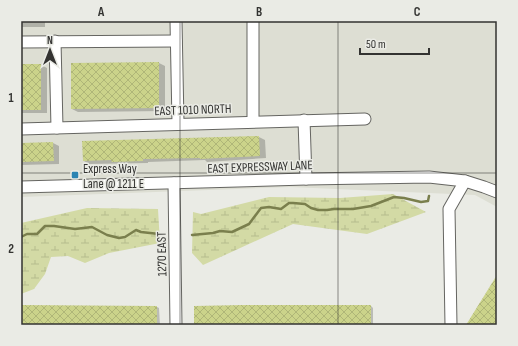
<svg xmlns="http://www.w3.org/2000/svg" width="518" height="346" font-family="'Sofia Sans Condensed',sans-serif">
	<style>
		.built { fill: #ddded3 }
		.wetland { fill: url(#wetland-marsh) }
		.shadow { fill: #0003 }
		.lines { fill: none; stroke-linecap: round; stroke-linejoin: round }
		.stream { stroke: #7a7f4d; stroke-width: 2.5 }
		.building { fill: url(#building-cross-hatch) }
		.minor-casing { stroke: #656561; stroke-width: 13 }
		.minor { stroke: #fff; stroke-width: 11 }
		.grid { fill: none; stroke: #333331; stroke-width: 1; stroke-opacity: 0.55 }
		.poi-dot { fill: #2c84b3; stroke: #eaebe5; stroke-width: 1.5 }
		.labels { text-anchor: middle; stroke-width: 3; stroke-linejoin: round; paint-order: stroke }
		.street-label { font-size: 13px; fill: #333331; stroke: #eaebe5 }
		.poi-label { font-size: 13px; fill: #333331; stroke: #eaebe5; text-anchor: start }
		.neatline { fill: none; stroke: #333331; stroke-width: 1.5 }
		.grid-label { font-size: 13px; text-anchor: middle; font-weight: bold; fill: #333331 }
	</style>
	<defs>
		<pattern id="wetland-marsh" width="20" height="14" patternUnits="userSpaceOnUse"><rect width="20" height="14" fill="#d3daa5"/><path d="M1 5h8M5 5V1M11 12h8M15 12V8" fill="none" stroke="#b6bc8e"/></pattern>
		<pattern id="building-cross-hatch" width="8" height="8" patternUnits="userSpaceOnUse"><rect width="8" height="8" fill="#cbd38a"/><path d="M0 0l8 8M0 8l8-8" fill="none" stroke="#afb678"/></pattern>
	</defs>
	<rect width="100%" height="100%" fill="#eaebe5"/>
	<polygon class="built" points="21,21 497,21 497,207 475,195 290,187 21,197"/>
	<g class="wetland">
		<polygon points="393,194 426,212 367,234 293,224 203,265 192,253 193,212 201,214 269,197 340,198"/>
		<polygon points="87,208 158,209 160,243 109,253 85,263 68,256 51,257 45,274 34,289 21,294 21,223"/>
	</g>
	<g class="shadow">
		<rect x="21" y="21" width="24" height="6"/>
		<polygon points="159,63 165,66 165,111 78,112 72,109 72,64"/>
		<polygon points="21,65 41,65 47,68 47,113 21,113"/>
		<polygon points="259,137 265,140 266,158 207,162 205,160 148,162 148,163 89,164 84,161 83,142"/>
		<polygon points="53,143 59,146 59,164 21,165 21,144"/>
		<polygon points="21,306 157,307 159,308 160,325 21,325"/>
		<polygon points="371,306 373,308 373,325 195,325"/>
	</g>
	<g class="lines">
		<g class="stream">
			<polyline points="192,235 213,233 220,231 232,232 249,224 261,208 269,207 281,209 289,203 293,203 305,204 311,208 318,210 327,210 334,209 353,209 371,206 394,197 404,198 421,202 428,201 429,196"/>
			<polyline points="21,237 27,234 37,234 45,226 54,226 75,229 92,227 107,235 119,238 125,237 136,230 141,232 159,234"/>
		</g>
	</g>
	<g class="building">
		<polygon points="159,62 159,108 71,109 71,63"/>
		<rect x="21" y="64" width="20" height="46"/>
		<polygon points="259,136 260,156 200,159 200,158 143,159 143,161 112,162 111,160 83,161 82,141"/>
		<polygon points="53,142 54,161 21,162 21,143"/>
		<polygon points="497,275 497,325 466,325"/>
		<polygon points="21,305 157,306 157,325 21,325"/>
		<polygon points="242,305 371,305 371,325 194,325 194,306"/>
	</g>
	<g class="lines">
		<defs>
			<g id="minor">
				<polyline points="176,21 178,123"/>
				<polyline points="55,41 57,128"/>
				<polyline points="21,42 176,41"/>
				<polyline points="304,120 306,179"/>
				<polyline points="253,121 253,21"/>
				<polyline points="21,129 365,119"/>
				<polyline points="174,183 176,325"/>
				<polyline points="21,187 306,179 429,177 465,181 484,187 497,192"/>
				<polyline points="451,325 449,209 465,181"/>
			</g>
		</defs>
		<use href="#minor" class="minor-casing"/>
		<use href="#minor" class="minor"/>
	</g>
	<path class="grid" d="M180 21V325M338 21V325M21 173H497"/>
	<rect class="poi-dot" x="71" y="171" width="8" height="8" rx="2"/>
	<g class="labels">
		<g class="street-label">
			<text transform="translate(193 109) rotate(-2)" y="5">EAST 1010 NORTH</text>
			<text transform="translate(260 166) rotate(-2)" y="5">EAST EXPRESSWAY LANE</text>
			<text transform="translate(161 254) rotate(-91)" y="5">1270 EAST</text>
		</g>
		<g class="poi-label">
			<text x="83" y="173">Express Way<tspan x="83" dy="15">Lane @ 1211 E</tspan></text>
		</g>
	</g>
	<rect width="518" height="346" fill="none" stroke="#eaebe5" stroke-width="44"/>
	<g transform="translate(50 50)" stroke="#eaebe5" stroke-width="3" paint-order="stroke">
	<path d="M0-3L7 15L0 10L-7 15Z" fill="#333331"/>
	<text y="-6" font-size="11" font-weight="bold" text-anchor="middle" fill="#333331">N</text>
	</g>
	<path d="M360 48v6h69v-6" fill="none" stroke="#333331" stroke-width="2"/>
	<text x="366" y="48" font-size="12" fill="#333331" stroke="#eaebe5" stroke-width="3" paint-order="stroke">50 m</text>
	<rect x="22" y="22" width="474" height="302" class="neatline"/>
	<g class="grid-label">
		<text x="101" y="16">A</text>
		<text x="259" y="16">B</text>
		<text x="417" y="16">C</text>
		<text x="11" y="102">1</text>
		<text x="11" y="253">2</text>
	</g>
</svg>
